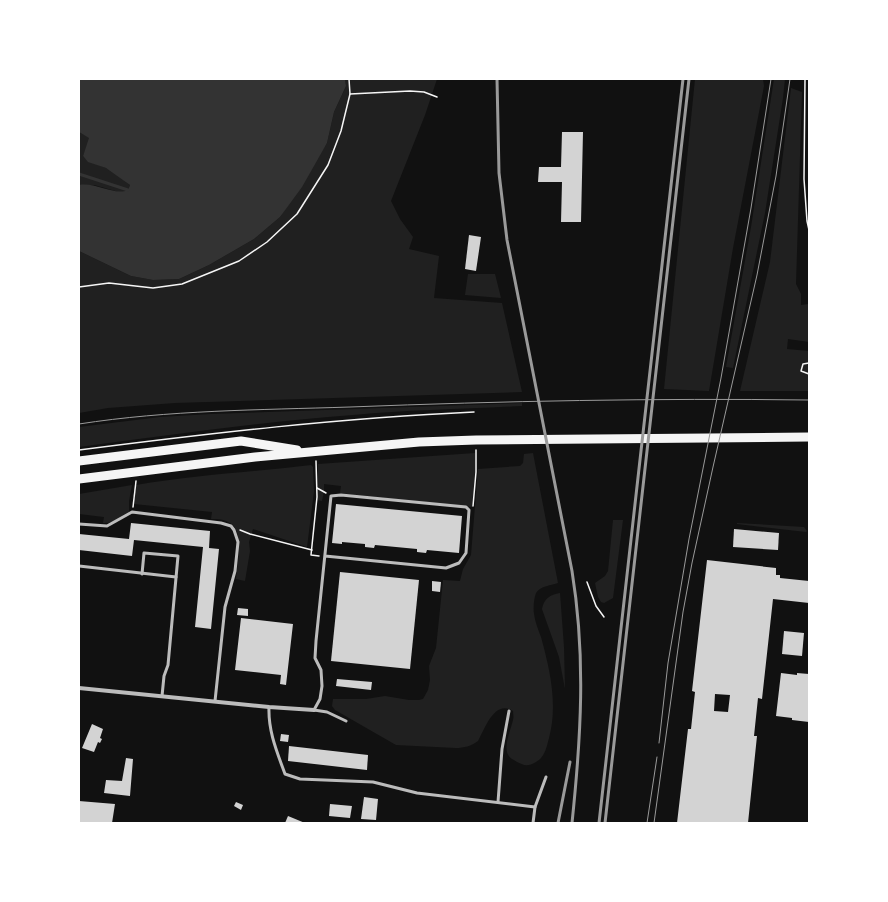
<svg xmlns="http://www.w3.org/2000/svg" width="888" height="902" font-family="'PT Sans',sans-serif">
	<style>
		.green { fill: #202020 }
		.water { fill: #333 }
		.lines { fill: none; stroke-linecap: round; stroke-linejoin: round }
		.stream { stroke: #333; stroke-width: 3 }
		.building { fill: #d3d3d3; fill-rule: evenodd }
		.path { stroke: #f5f5f5; stroke-width: 1.5 }
		.service { stroke: #bcbcbc; stroke-width: 3 }
		.minor { stroke: #bcbcbc; stroke-width: 4 }
		.primary { stroke: #f5f5f5; stroke-width: 9 }
		.tram { stroke: #9a9a9a; stroke-width: 1 }
		.rail { stroke: #9a9a9a; stroke-width: 3 }
	</style>
	<rect width="100%" height="100%" fill="#111"/>
	<g class="green">
		<polygon points="345,79 437,79 425,115 391,201 400,219 413,237 409,249 439,256 434,298 502,303 522,392 175,403 108,408 79,413 79,251 131,276 153,280 179,279 209,265 254,239 280,217 327,143 334,112 346,86"/>
		<polygon points="695,79 763,79 764,86 733,248 709,391 664,389"/>
		<polygon points="774,79 785,79 783,98 765,213 733,368 726,367 751,227"/>
		<polygon points="791,88 802,92 796,284 801,294 801,305 809,304 809,342 788,339 787,349 809,351 809,391 740,391 770,262"/>
		<path d="M79 132 90 138 83 156C90 164 98 164 106 168 115 172 123 179 130 185L128 190 122 193 94 185H79Z"/>
		<polygon points="468,274 495,274 501,298 465,295"/>
		<path d="M522 403V406C466 409 409 410 353 415 261 422 170 435 79 447V427L160 417 211 414Z"/>
		<polygon points="475,453 475,472 472,507 348,494 340,493 341,486 324,484 324,491 322,501 317,500 318,464"/>
		<path d="M533 453 558 583C552 585 540 586 536 593 534 598 533 608 534 614 535 622 538 629 541 637 550 670 558 704 549 738 547 746 545 755 539 760 527 768 524 766 512 759 500 752 511 730 513 720 514 717 513 714 513 711 495 699 485 728 478 741 471 746 464 748 456 748L396 745 335 710 332 706 333 699H366L385 696 409 700H419L423 699 428 690 430 680 429 666 436 648 443 580 460 581 463 569 471 555 478 469 520 466 523 463 524 454Z"/>
		<path d="M311 465 313 467 314 491 307 547 253 529 249 542 250 551 245 581 236 579C237 564 245 532 230 523 224 519 218 519 211 519L212 512 134 504 136 485C194 475 253 472 311 465Z"/>
		<path d="M132 485 129 501V512C120 516 114 524 103 523L104 517 79 514V494Z"/>
		<polygon points="613,520 623,520 613,598 604,603 601,602 598,597 595,583 605,576 608,571"/>
		<polygon points="737,523 804,527 807,531 806,532 737,524"/>
		<path d="M560 593 564 647 565 689 559 657 542 609C544 598 550 595 560 593Z"/>
	</g>
	<path class="water" d="M79 79H345L346 86 334 112 327 143 302 187 280 217 254 239 209 265 179 279 153 280 131 276 79 251V185C96 182 114 196 128 190L130 185 106 168 88 162 83 156 89 138 79 132Z"/>
	<g class="lines">
		<polyline class="stream" points="79,174 128,190"/>
	</g>
	<g class="building">
		<polygon points="562,132 583,132 581,222 561,222 562,182 538,182 539,167 561,167"/>
		<polygon points="469,235 481,237 476,271 465,269"/>
		<polygon points="336,504 462,516 459,553 427,550 426,553 417,552 417,549 375,545 374,548 365,547 365,544 342,542 342,544 332,543"/>
		<polygon points="131,523 210,531 209,548 219,549 211,629 195,627 203,547 134,540 132,556 79,550 79,534 129,539"/>
		<polygon points="734,529 779,533 778,550 733,547"/>
		<path d="M707 560 776 568V575H780V578L809 581V603L773 599 762 699 758 698 754 736H757L748 823H677L688 729H691L695 692 692 691ZM715 694 730 695 728 712 714 711Z"/>
		<polygon points="340,572 419,580 410,669 331,661"/>
		<polygon points="432,581 441,582 440,592 432,591"/>
		<polygon points="238,608 248,609 248,616 237,615"/>
		<polygon points="241,618 293,624 286,685 280,684 281,675 235,670"/>
		<polygon points="784,631 804,633 802,656 782,654"/>
		<polygon points="781,673 797,675 797,673 809,674 809,722 792,720 792,718 776,716"/>
		<polygon points="337,679 372,682 371,690 336,686"/>
		<polygon points="92,724 103,729 100,738 102,739 100,743 98,742 94,752 82,748"/>
		<polygon points="281,734 289,735 288,742 280,741"/>
		<polygon points="289,746 368,755 367,770 288,761"/>
		<polygon points="126,758 133,759 130,796 104,793 106,780 122,781"/>
		<polygon points="364,797 378,799 376,820 361,819"/>
		<polygon points="79,801 115,804 112,823 79,823"/>
		<polygon points="236,802 243,805 241,810 234,806"/>
		<polygon points="330,804 352,806 350,818 329,816"/>
		<polygon points="288,816 305,823 285,823"/>
	</g>
	<g class="lines">
		<g class="path">
			<polyline points="349,79 350,94"/>
			<polyline points="805,79 804,179 807,221 809,230"/>
			<polyline points="79,287 109,283 153,288 182,284 239,261 267,242 297,214 328,165 341,131 350,94 410,91 424,92 437,97"/>
			<polyline points="809,363 803,364 801,371 809,374"/>
			<path d="M79 450C211 433 342 418 474 412"/>
			<polyline points="316,461 317,497 311,555 319,556"/>
			<polyline points="317,488 326,493"/>
			<polyline points="473,506 476,472 476,450"/>
			<polyline points="133,507 136,481"/>
			<polyline points="240,530 250,534 312,550"/>
			<polyline points="587,582 596,606 604,617"/>
		</g>
		<g class="service">
			<polyline points="79,524 107,526 132,512 221,523 231,526 234,530 238,542 235,571 225,607 215,701"/>
			<polyline points="325,556 446,568 459,563 466,553 469,510 466,507 341,495 331,496 316,641 315,658 321,670 322,686 320,699 314,710 327,712 346,721"/>
			<polyline points="79,566 176,577"/>
			<polyline points="142,574 144,553 178,556 168,665 164,676 162,696"/>
			<path d="M269 707C268 731 277 752 285 774L300 779 373 782 417 793 535 807"/>
			<polyline points="498,802 502,749 509,711"/>
			<polyline points="533,823 535,807 546,777"/>
		</g>
		<polyline class="minor" points="79,688 269,707 314,710"/>
		<g class="primary">
			<polyline points="79,461 241,441 297,450"/>
			<polyline points="79,479 255,457 419,442 476,440 809,437"/>
		</g>
		<g class="tram">
			<path d="M79 424C169 410 259 410 350 407 503 401 656 398 809 400"/>
			<polyline points="659,743 668,663 689,539 721,378 751,208 771,79"/>
			<polyline points="647,823 657,757"/>
			<polyline points="654,823 683,612 692,563 713,467 757,275 776,176 790,79"/>
		</g>
		<g class="rail">
			<path d="M497 79 499 173 507 240 572 571C586 657 581 737 572 823"/>
			<polyline points="558,823 570,762"/>
			<polyline points="599,823 683,79"/>
			<polyline points="605,823 689,79"/>
		</g>
	</g>
	<rect width="888" height="902" fill="none" stroke="#ffffff" stroke-width="160"/>
</svg>
